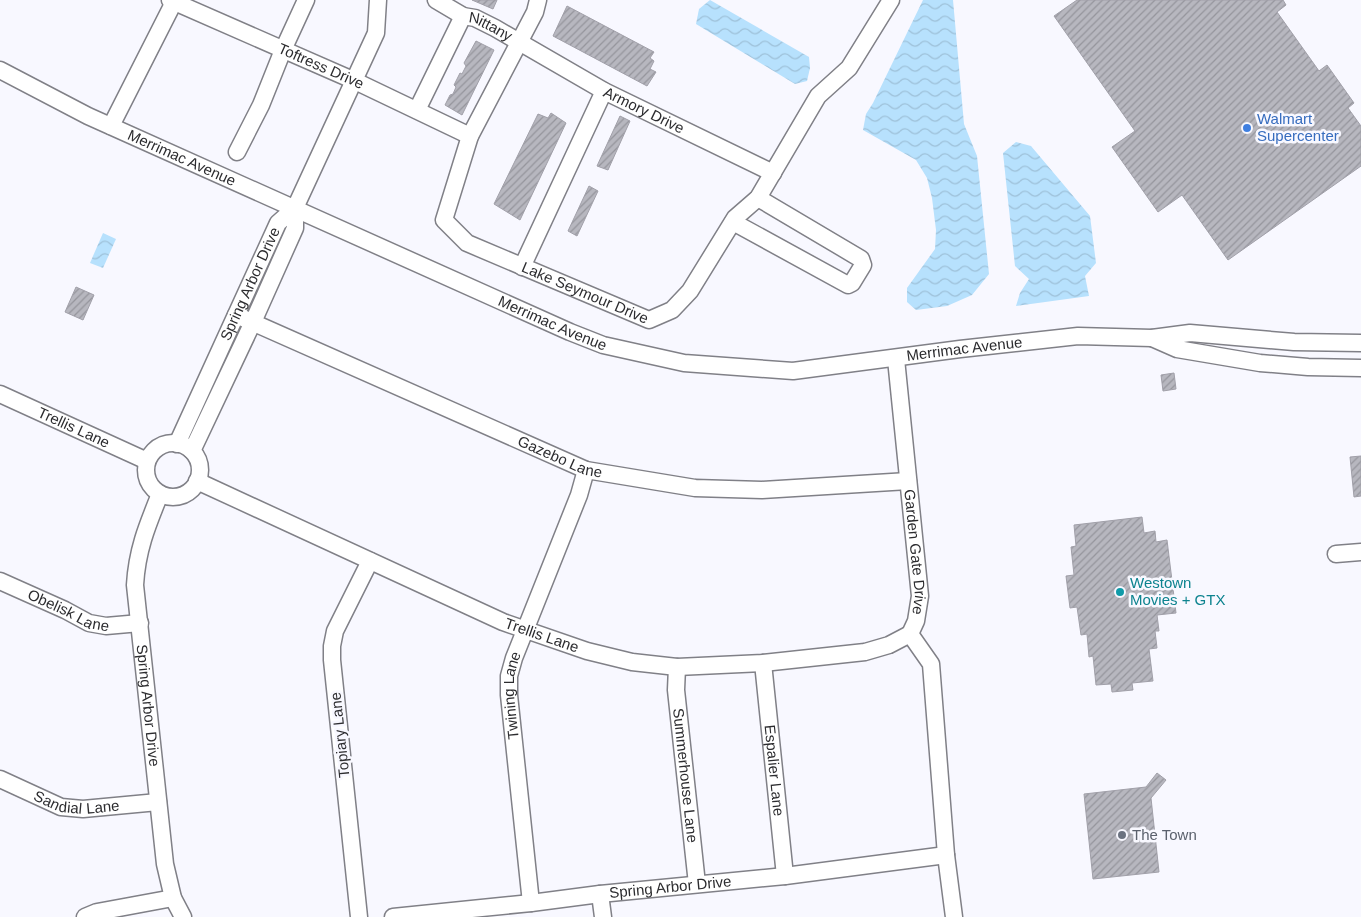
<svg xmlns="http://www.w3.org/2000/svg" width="1361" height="917" font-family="Helvetica,sans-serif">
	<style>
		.water { fill: url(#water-waves) }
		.building { fill: url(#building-hatch); stroke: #a1a0a9 }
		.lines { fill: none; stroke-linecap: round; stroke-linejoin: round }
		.minor-casing { stroke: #808087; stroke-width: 19 }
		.minor { stroke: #fff; stroke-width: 16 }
		.shop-dot { fill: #3f7fe0; stroke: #f8f8ff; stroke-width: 2 }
		.culture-dot { fill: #0f9aa8; stroke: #f8f8ff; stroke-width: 2 }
		.worship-dot { fill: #6b7280; stroke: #f8f8ff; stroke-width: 2 }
		.labels { text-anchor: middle; stroke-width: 5; stroke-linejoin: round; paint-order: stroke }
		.street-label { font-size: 15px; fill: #2c2c2f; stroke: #f8f8ff }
		.shop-label { font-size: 15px; fill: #366cbe; stroke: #f8f8ff; text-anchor: start }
		.culture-label { font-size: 15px; fill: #0d838f; stroke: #f8f8ff; text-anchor: start }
		.worship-label { font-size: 15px; fill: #5b616d; stroke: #f8f8ff; text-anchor: start }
	</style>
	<defs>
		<pattern id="water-waves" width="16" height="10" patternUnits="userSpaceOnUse" patternTransform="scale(1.25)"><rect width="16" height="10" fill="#b7e1fd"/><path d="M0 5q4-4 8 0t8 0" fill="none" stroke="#9ec1d9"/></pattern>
		<pattern id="building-hatch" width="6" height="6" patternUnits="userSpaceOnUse" patternTransform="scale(1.25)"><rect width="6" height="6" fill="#b7b7bf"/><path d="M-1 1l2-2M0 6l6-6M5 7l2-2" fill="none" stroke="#95959c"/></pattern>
	</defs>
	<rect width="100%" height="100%" fill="#f8f8ff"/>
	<g class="water">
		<polygon points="710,0 809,57 810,68 807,81 795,84 696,24 699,9"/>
		<polygon points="923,0 953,0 964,124 977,156 989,274 972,295 947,306 916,310 907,302 907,288 935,249 936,230 932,198 927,178 916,160 863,130 866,114 873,103"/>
		<polygon points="1016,142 1031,146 1090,216 1096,263 1085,276 1089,296 1016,306 1020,293 1029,279 1015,266 1003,153"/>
		<polygon points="103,233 116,239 103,268 90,263"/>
	</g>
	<g class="building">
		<polygon points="472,0 497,0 493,9"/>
		<polygon points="1077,0 1283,0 1286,5 1277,12 1319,71 1327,65 1354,103 1348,108 1361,126 1361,166 1228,260 1182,195 1158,212 1112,147 1135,131 1054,16"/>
		<polygon points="567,6 654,52 650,58 654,61 650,69 656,72 647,86 553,36"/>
		<polygon points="476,41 494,50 462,115 445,105 450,95 453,94 456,87 454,85 460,73 462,74 466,66 464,63"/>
		<polygon points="551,113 566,123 520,220 494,204 538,114 548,118"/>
		<polygon points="620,116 630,121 608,170 597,166"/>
		<polygon points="589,186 598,191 577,236 568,231"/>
		<polygon points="76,287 94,295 83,320 65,312"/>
		<polygon points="1174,373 1176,389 1163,391 1161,375"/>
		<polygon points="1361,456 1361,496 1354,497 1350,457"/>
		<polygon points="1142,517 1144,533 1155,531 1156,542 1167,540 1176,613 1157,615 1159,631 1155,631 1157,648 1149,649 1153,681 1132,683 1133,690 1112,692 1111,684 1096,685 1093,656 1089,657 1087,634 1081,635 1077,607 1070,608 1066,576 1074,575 1071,547 1076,546 1074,525"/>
		<polygon points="1157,773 1166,780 1151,798 1159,872 1093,879 1084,794 1146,787"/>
	</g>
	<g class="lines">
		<defs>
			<g id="minor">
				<path id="s1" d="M170 0 355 81 470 136"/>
				<path id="s2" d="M436 0 463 16 475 18 495 28 604 91 773 173"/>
				<path id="s3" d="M538 0 535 12 470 136 444 220 467 243 649 320 672 310 690 291 735 218 758 198 818 96 849 68 891 0"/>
				<path id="s4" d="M0 70 88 116 570 332 603 345 684 363 793 371 960 349 1078 336 1152 338 1190 333 1294 342 1361 343"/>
				<polyline points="417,110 463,16"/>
				<polyline points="111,126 175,0"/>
				<polyline points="237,152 261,105 283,50 306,0"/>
				<polyline points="733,222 848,285 852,283 863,265 861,259 758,198"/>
				<polyline points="522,267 604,91"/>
				<path id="s5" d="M236 315 586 470 695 488 762 490 908 481"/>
				<polyline points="1152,338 1177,349 1260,363 1308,367 1361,368"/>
				<path id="s6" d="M896 359 920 596 916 621 910 634"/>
				<path id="s7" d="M0 394 147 461"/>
				<circle cx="173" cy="470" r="27"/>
				<path id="s8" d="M177 444 278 223 295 208 376 33 378 0"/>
				<polyline points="192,451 253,322 295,228 295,208"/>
				<path id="s9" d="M197 481 503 622 587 651 632 662 677 667 763 663 865 652 889 645 910 634"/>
				<path id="s10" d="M160 494C147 526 137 550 135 585L165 864 173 898 183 917"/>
				<polyline points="1336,554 1361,552"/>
				<path id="s11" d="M0 581 65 610 89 623 106 626 140 623"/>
				<polyline points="910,634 931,664 946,855 954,917"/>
				<path id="s12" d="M763 663 785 876"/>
				<path id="s13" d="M677 667 676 690 697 884"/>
				<path id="s14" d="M0 779 61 807 83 809 158 802"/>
				<polyline points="600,894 603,917"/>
				<path id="s15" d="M531 903 509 695V676L514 658 579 495 586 470"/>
				<polyline points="85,917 97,912 173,898"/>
				<polyline points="359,917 332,660 332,646 335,631 370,561"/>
				<path id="s16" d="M393 917 531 903 600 894 785 876 946 855"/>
			</g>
		</defs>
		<use href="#minor" class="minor-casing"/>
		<use href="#minor" class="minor"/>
	</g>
	<circle class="shop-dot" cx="1247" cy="128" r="5"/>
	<circle class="culture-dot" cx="1120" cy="592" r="5"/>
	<circle class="worship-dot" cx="1122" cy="835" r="5"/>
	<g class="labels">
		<g class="street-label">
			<text dy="5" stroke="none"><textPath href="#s2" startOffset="61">Nittany</textPath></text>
			<text dy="5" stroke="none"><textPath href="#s1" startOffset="165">Toftress Drive</textPath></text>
			<text dy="5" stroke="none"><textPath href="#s2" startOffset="236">Armory Drive</textPath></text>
			<text dy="5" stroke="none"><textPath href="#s4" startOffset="202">Merrimac Avenue</textPath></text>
			<text dy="5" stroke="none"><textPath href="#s8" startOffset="176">Spring Arbor Drive</textPath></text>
			<text dy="5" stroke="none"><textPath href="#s3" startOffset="401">Lake Seymour Drive</textPath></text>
			<text dy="5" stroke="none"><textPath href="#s4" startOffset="608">Merrimac Avenue</textPath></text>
			<text dy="5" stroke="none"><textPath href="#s4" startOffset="1028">Merrimac Avenue</textPath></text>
			<text dy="5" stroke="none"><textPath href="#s7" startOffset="81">Trellis Lane</textPath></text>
			<text dy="5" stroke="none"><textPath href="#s5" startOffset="354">Gazebo Lane</textPath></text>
			<text dy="5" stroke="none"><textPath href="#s6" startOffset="194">Garden Gate Drive</textPath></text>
			<text dy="5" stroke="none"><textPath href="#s11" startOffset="75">Obelisk Lane</textPath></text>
			<text dy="5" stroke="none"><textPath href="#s9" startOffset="378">Trellis Lane</textPath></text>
			<text dy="5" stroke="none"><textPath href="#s15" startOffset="209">Twining Lane</textPath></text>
			<text dy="5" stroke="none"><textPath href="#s10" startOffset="216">Spring Arbor Drive</textPath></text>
			<text transform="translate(340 735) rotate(-96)" y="5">Topiary Lane</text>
			<text dy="5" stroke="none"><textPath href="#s12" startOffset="108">Espalier Lane</textPath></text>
			<text dy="5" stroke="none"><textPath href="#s13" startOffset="109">Summerhouse Lane</textPath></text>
			<text dy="5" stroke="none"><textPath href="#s14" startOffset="82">Sandial Lane</textPath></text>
			<text dy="5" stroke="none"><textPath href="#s16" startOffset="279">Spring Arbor Drive</textPath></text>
		</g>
		<g class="shop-label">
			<text x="1257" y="124">Walmart<tspan x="1257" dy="17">Supercenter</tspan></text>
		</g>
		<g class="culture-label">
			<text x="1130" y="588">Westown<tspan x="1130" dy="17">Movies + GTX</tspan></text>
		</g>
		<g class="worship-label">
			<text x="1132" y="840">The Town</text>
		</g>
	</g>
</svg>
